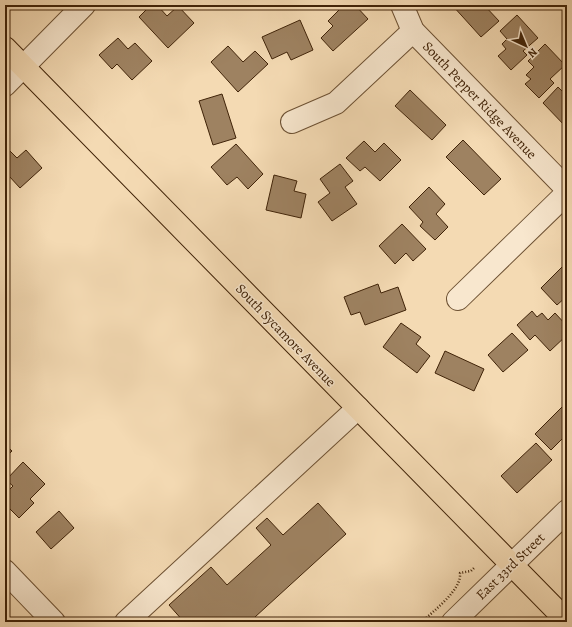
<svg xmlns="http://www.w3.org/2000/svg" width="572" height="627" font-family="Alegreya,serif">
	<style>
		.building { fill: #9e8261; stroke: #402308 }
		.lines { fill: none; stroke-linecap: round; stroke-linejoin: round }
		.minor-casing { stroke: #6d5133; stroke-width: 24 }
		.major-casing { stroke: #402308; stroke-width: 24 }
		.path { stroke: #402308; stroke-width: 2.5; stroke-dasharray: 1 2; stroke-linecap: butt }
		.minor { stroke: #f8e7ce; stroke-width: 22 }
		.major { stroke: #f4dab3; stroke-width: 22 }
		.labels { text-anchor: middle; stroke-width: 3; stroke-linejoin: round; paint-order: stroke }
		.street-label { font-size: 14px; fill: #402308; stroke: #f8e7ce }
	</style>
	<rect width="100%" height="100%" fill="#f4dab3"/>
	<filter id="stains"><feTurbulence type="fractalNoise" baseFrequency=".005" numOctaves="4"/><feColorMatrix values="0 0 0 0 .2 0 0 0 0 .09 0 0 0 0 .02 0 0 0 .5 -.17"/></filter>
	<radialGradient id="worn" r=".72"><stop offset=".6" stop-color="#630" stop-opacity="0"/><stop offset="1" stop-color="#630" stop-opacity=".3"/></radialGradient>
	<g class="building">
		<polygon points="151,5 157,5 167,16 178,6 194,23 168,48 139,17"/>
		<polygon points="344,5 355,5 368,19 333,51 321,38 333,26 328,21"/>
		<polygon points="452,5 484,5 499,21 481,37"/>
		<polygon points="517,15 538,38 523,51 527,55 511,70 498,56 506,49 502,44 507,39 500,31"/>
		<polygon points="300,20 313,50 291,60 287,52 272,59 262,37"/>
		<polygon points="118,38 128,49 135,43 152,61 132,80 117,64 112,69 99,55"/>
		<polygon points="545,44 565,65 550,79 554,83 539,98 525,84 531,79 526,75 534,67 528,61"/>
		<polygon points="228,46 243,62 255,51 268,64 238,92 211,62"/>
		<polygon points="558,87 567,96 567,128 543,103"/>
		<polygon points="410,90 446,125 432,140 395,106"/>
		<polygon points="222,94 236,138 213,145 199,101"/>
		<polygon points="463,140 501,179 484,195 446,157"/>
		<polygon points="364,141 375,152 384,143 401,160 380,181 365,167 360,171 346,158"/>
		<polygon points="236,144 263,174 248,189 237,177 227,185 211,167"/>
		<polygon points="7,148 17,158 26,150 42,168 20,188 9,176 5,179 5,149"/>
		<polygon points="340,164 353,181 345,187 357,204 332,221 318,202 330,193 320,179"/>
		<polygon points="274,175 297,181 294,191 306,194 301,218 266,210"/>
		<polygon points="429,187 445,204 436,214 448,227 435,240 420,226 423,222 409,207"/>
		<polygon points="402,224 426,249 413,261 406,253 395,264 379,246"/>
		<polygon points="567,262 567,296 557,305 541,288"/>
		<polygon points="378,284 381,293 398,287 406,310 365,325 360,312 351,315 344,297"/>
		<polygon points="532,311 537,317 542,313 548,320 555,313 567,326 567,335 550,351 535,335 530,340 517,325"/>
		<polygon points="401,323 421,337 416,344 430,356 417,373 383,347"/>
		<polygon points="512,333 528,350 503,372 488,355"/>
		<polygon points="445,351 484,369 474,391 435,373"/>
		<polygon points="565,404 567,406 567,441 563,438 551,450 535,434"/>
		<polygon points="536,443 552,460 517,493 501,476"/>
		<polygon points="5,444 12,451 5,458"/>
		<polygon points="23,462 45,484 30,499 34,503 19,518 5,504 5,494 13,486 6,480"/>
		<polygon points="318,503 346,534 255,617 259,622 184,622 169,605 211,567 227,585 271,545 256,528 267,518 283,535"/>
		<polygon points="59,511 74,528 51,549 36,532"/>
	</g>
	<g class="lines">
		<defs>
			<g id="minor">
				<polyline points="402,5 413,31 567,189"/>
				<polyline points="5,85 84,5"/>
				<polyline points="292,122 336,103 413,31"/>
				<polyline points="458,299 567,193"/>
				<polyline points="5,571 54,622"/>
				<polyline points="126,622 358,408"/>
				<polyline points="453,622 567,511"/>
			</g>
			<polyline id="major" points="5,48 567,621"/>
		</defs>
		<use href="#minor" class="minor-casing"/>
		<use href="#major" class="major-casing"/>
		<path class="path" d="M422 622C433 611 462 590 460 573L471 571 475 567"/>
		<use href="#minor" class="minor"/>
		<use href="#major" class="major"/>
	</g>
	<g class="labels">
		<g class="street-label">
			<text transform="translate(480 100) rotate(46)" y="5">South Pepper Ridge Avenue</text>
			<text transform="translate(286 335) rotate(46)" y="5">South Sycamore Avenue</text>
			<text transform="translate(510 566) rotate(-44)" y="5">East 33rd Street</text>
		</g>
	</g>
	<rect width="572" height="627" fill="none" stroke="#f4dab3" stroke-width="20"/>
	<rect x="6" y="6" width="560" height="615" fill="none" stroke="#402308" stroke-width="2"/>
	<rect x="10" y="10" width="552" height="607" fill="none" stroke="#402308"/>
	<g transform="translate(526 46) rotate(136)" stroke="#f8e7ce" stroke-width="3" paint-order="stroke">
	<path d="M0-3L7 15L0 10L-7 15Z" fill="#402308"/>
	<text y="-6" font-size="11" font-weight="bold" text-anchor="middle" fill="#402308">N</text>
	</g>
	<rect width="100%" height="100%" filter="url(#stains)"/>
	<rect width="100%" height="100%" fill="url(#worn)"/>
</svg>
